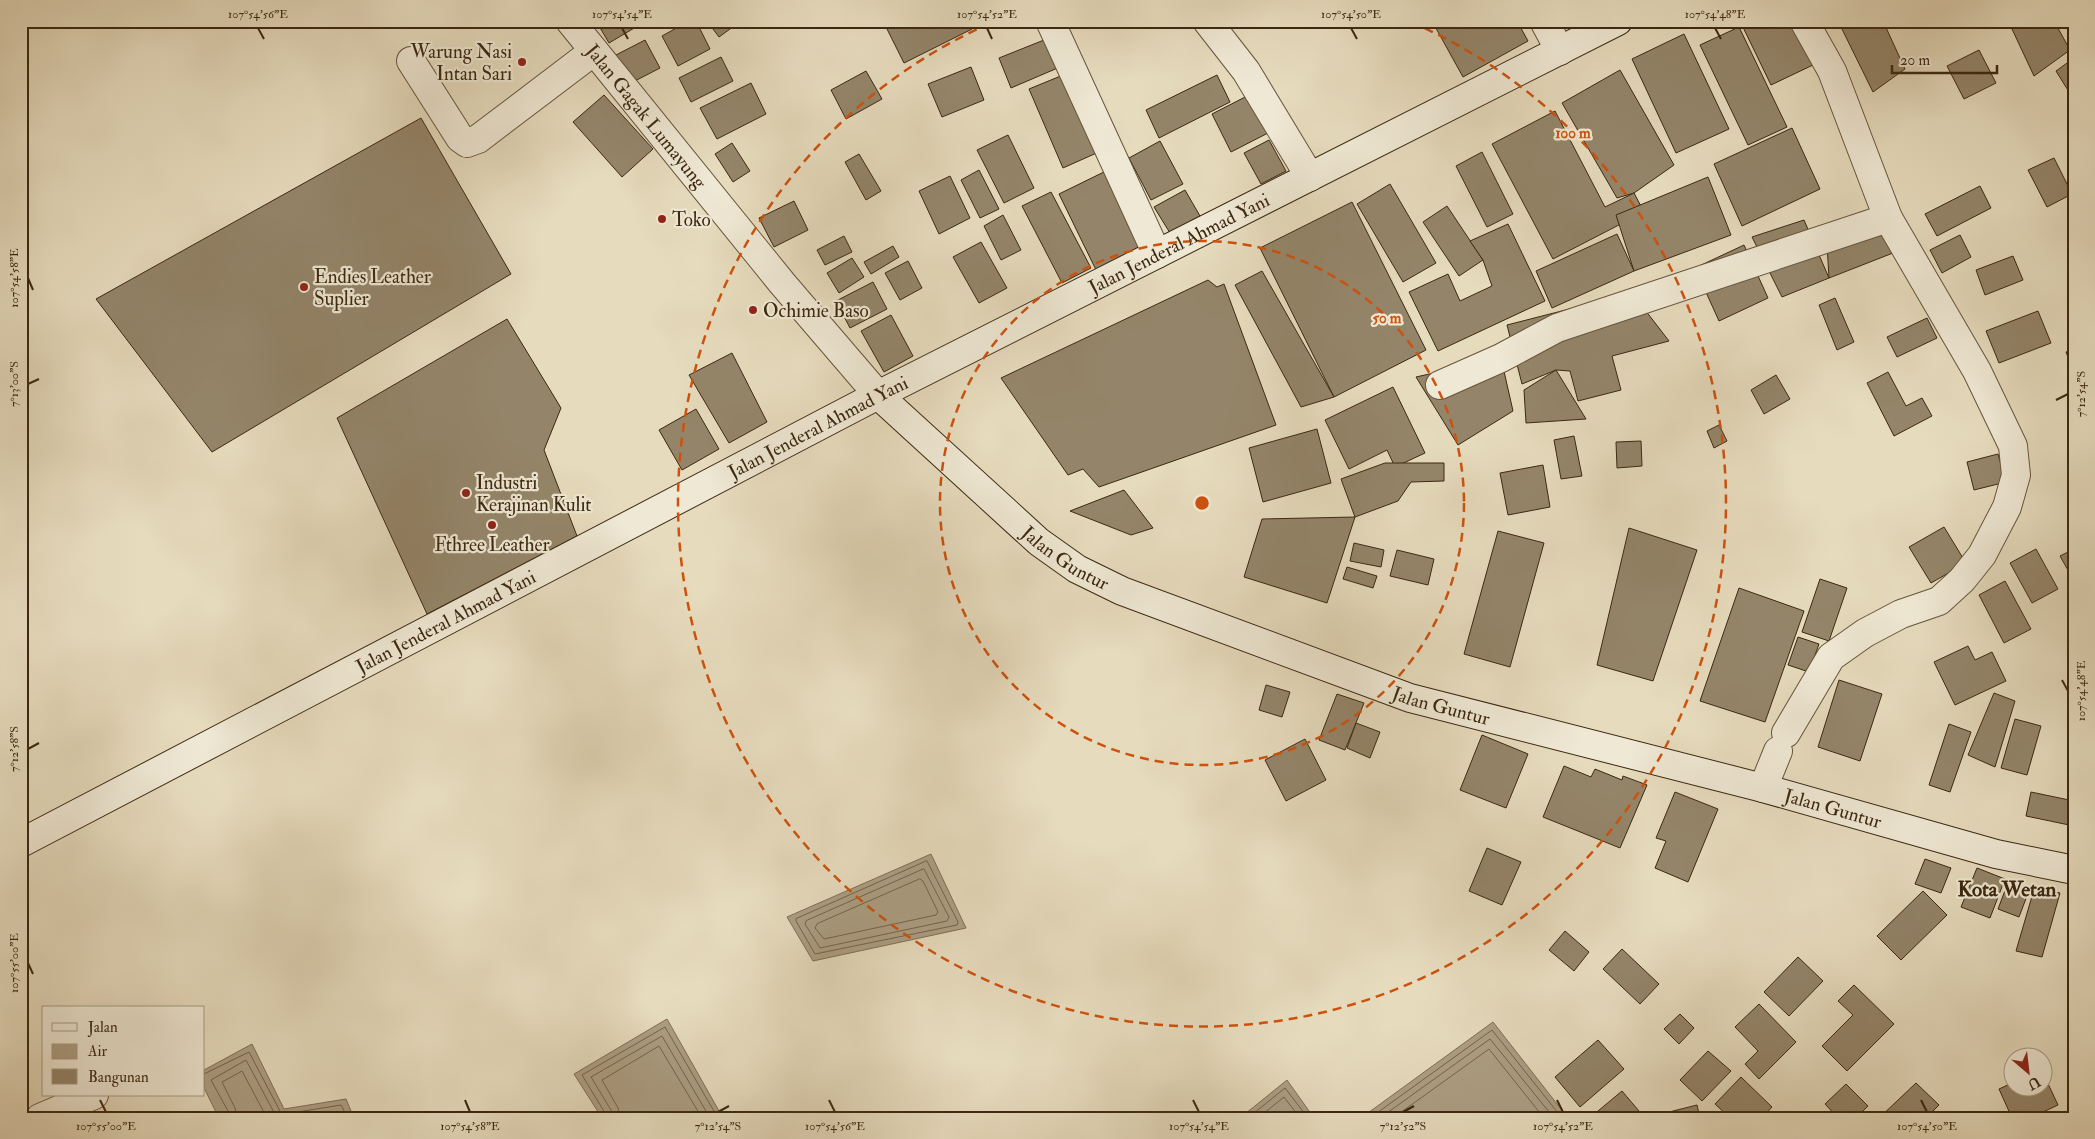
<svg xmlns="http://www.w3.org/2000/svg" width="2095" height="1139" font-family="'IM FELL Double Pica',serif">
	<style>
		.water { fill: #ac9e83; stroke: #7f6f55 }
		.lines { fill: none; stroke-linecap: round; stroke-linejoin: round }
		.shore { stroke: #74634a; stroke-width: 1 }
		.building { fill: #94856a; stroke: #3b2811 }
		.street-casing { stroke: #66553c; stroke-width: 30 }
		.secondary-casing { stroke: #3b2811; stroke-width: 30 }
		.street { stroke: #efe8d4; stroke-width: 28 }
		.secondary { stroke: #efe8d4; stroke-width: 28 }
		.ticks { fill: none; stroke: #3b2811; stroke-width: 2 }
		.ring { fill: none; stroke: #ce520d; stroke-width: 2.5; stroke-dasharray: 9 6 }
		.poi-dot { fill: #8f2418; stroke: #efe8d4; stroke-width: 2 }
		.labels { text-anchor: middle; stroke-width: 4.5; stroke-linejoin: round; paint-order: stroke }
		.poi-label { font-size: 19px; fill: #3b2811; stroke: #efe8d4; text-anchor: start }
		.street-label { font-size: 19px; fill: #3b2811; stroke: #efe8d4 }
		.quarter-label { font-size: 21px; font-weight: bold; fill: #3b2811; stroke: #efe8d4 }
		.centre { fill: #ce520d; stroke: #efe8d4; stroke-width: 2.5 }
		.ring-label { font-size: 15px; text-anchor: middle; font-weight: bold; fill: #ce520d; stroke: #efe8d4; stroke-width: 4.5; stroke-linejoin: round; paint-order: stroke }
		.neatline { fill: none; stroke: #3b2811; stroke-width: 2 }
		.ticks-label { font-size: 12px; text-anchor: middle; fill: #3b2811 }
	</style>
	<rect width="100%" height="100%" fill="#e6dbbd"/>
	<filter id="stains"><feTurbulence type="fractalNoise" baseFrequency=".004" numOctaves="4"/><feColorMatrix values="0 0 0 0 .2 0 0 0 0 .09 0 0 0 0 .02 0 0 0 .5 -.17"/></filter>
	<radialGradient id="worn" r=".72"><stop offset=".6" stop-color="#630" stop-opacity="0"/><stop offset="1" stop-color="#630" stop-opacity=".3"/></radialGradient>
	<g class="water">
		<polygon points="931,854 966,928 813,961 787,917"/>
		<polygon points="667,1019 723,1118 602,1118 574,1074"/>
		<polygon points="1493,1022 1568,1118 1361,1118"/>
		<polygon points="252,1044 284,1109 346,1099 354,1118 219,1118 204,1088 204,1070"/>
		<polygon points="1287,1080 1314,1118 1240,1118"/>
	</g>
	<g class="lines">
		<g class="shore">
			<polygon points="927,861 958,922 957,925 815,954 796,921 796,919"/>
			<polygon points="924,869 949,917 947,921 820,948 805,924 806,921"/>
			<polygon points="920,879 923,881 938,912 936,915 824,939 815,928 817,924"/>
			<polyline points="204,1074 249,1052 281,1113 285,1114 341,1105 348,1118"/>
			<polyline points="229,1118 228,1111 211,1080 246,1060 277,1118"/>
			<polyline points="237,1118 235,1108 222,1082 242,1071 267,1118"/>
			<polyline points="606,1118 605,1113 582,1075 665,1027 718,1118"/>
			<polyline points="612,1118 611,1110 591,1077 662,1036 710,1118"/>
			<polyline points="620,1118 618,1108 602,1080 659,1046 702,1118"/>
			<polyline points="1248,1118 1285,1088 1308,1118"/>
			<polyline points="1258,1118 1284,1097 1300,1118"/>
			<polyline points="1370,1118 1492,1030 1562,1118"/>
			<polyline points="1380,1118 1490,1039 1554,1118"/>
			<polyline points="1393,1118 1489,1049 1544,1118"/>
		</g>
	</g>
	<g class="building">
		<polygon points="607,21 646,21 609,43 599,26"/>
		<polygon points="689,21 696,21 710,49 678,66 662,36"/>
		<polygon points="707,21 741,21 719,37"/>
		<polygon points="883,21 968,21 972,29 904,63"/>
		<polygon points="1432,21 1517,21 1528,41 1463,77"/>
		<polygon points="1740,21 1794,21 1815,64 1771,85"/>
		<polygon points="1838,21 1883,21 1905,69 1873,92"/>
		<polygon points="2029,21 2054,21 2070,50 2034,76 2012,29"/>
		<polygon points="1739,27 1787,127 1748,145 1700,45"/>
		<polygon points="1684,34 1729,129 1676,153 1632,59"/>
		<polygon points="1049,38 1060,67 1011,88 999,58"/>
		<polygon points="645,40 660,68 631,83 616,55"/>
		<polygon points="1979,50 1996,83 1964,99 1947,66"/>
		<polygon points="721,57 733,81 691,102 679,78"/>
		<polygon points="2074,58 2074,100 2056,71"/>
		<polygon points="971,67 984,100 942,117 928,84"/>
		<polygon points="1620,70 1674,165 1634,193 1617,198 1562,103"/>
		<polygon points="866,71 882,99 846,119 831,90"/>
		<polygon points="1068,73 1101,151 1063,168 1029,89"/>
		<polygon points="1217,75 1230,102 1159,138 1146,110"/>
		<polygon points="751,83 766,114 717,139 700,108"/>
		<polygon points="604,95 653,149 622,177 573,122"/>
		<polygon points="1249,95 1268,133 1231,152 1212,114"/>
		<polygon points="1555,111 1605,207 1634,193 1644,212 1553,259 1492,144"/>
		<polygon points="421,118 511,274 212,452 96,299"/>
		<polygon points="1792,128 1820,189 1742,226 1714,164"/>
		<polygon points="1008,135 1034,188 1004,203 977,150"/>
		<polygon points="1269,140 1286,171 1261,184 1244,153"/>
		<polygon points="1160,141 1183,184 1151,200 1129,158"/>
		<polygon points="732,143 750,171 733,182 715,154"/>
		<polygon points="1482,152 1513,214 1487,227 1456,166"/>
		<polygon points="859,154 881,191 866,200 845,162"/>
		<polygon points="2054,158 2072,194 2047,207 2028,170"/>
		<polygon points="1110,169 1149,249 1098,274 1059,194"/>
		<polygon points="979,170 999,209 980,218 961,180"/>
		<polygon points="950,176 970,218 939,234 919,191"/>
		<polygon points="1708,177 1731,235 1634,271 1616,215"/>
		<polygon points="1390,184 1436,263 1403,282 1357,204"/>
		<polygon points="1980,186 1991,208 1937,236 1925,214"/>
		<polygon points="1185,190 1200,216 1170,233 1154,207"/>
		<polygon points="1051,192 1091,268 1062,283 1022,206"/>
		<polygon points="794,201 808,230 774,247 759,218"/>
		<polygon points="1352,202 1426,350 1334,397 1260,248"/>
		<polygon points="1447,206 1483,260 1459,276 1423,222"/>
		<polygon points="1885,211 1893,253 1829,278 1826,228"/>
		<polygon points="1003,215 1021,250 1001,260 984,226"/>
		<polygon points="1804,220 1829,278 1782,297 1752,237"/>
		<polygon points="1508,224 1545,301 1438,351 1409,292 1448,274 1460,301 1492,286 1483,260 1470,241"/>
		<polygon points="1617,234 1634,271 1552,308 1536,271"/>
		<polygon points="1960,235 1971,257 1942,273 1930,250"/>
		<polygon points="844,236 852,252 825,265 817,250"/>
		<polygon points="981,242 1007,288 979,303 953,257"/>
		<polygon points="1744,245 1768,298 1719,321 1695,268"/>
		<polygon points="893,246 899,257 871,274 864,262"/>
		<polygon points="2013,256 2023,280 1985,295 1976,270"/>
		<polygon points="852,258 864,277 839,293 827,273"/>
		<polygon points="908,261 922,288 900,300 885,273"/>
		<polygon points="1262,271 1334,397 1301,407 1235,285"/>
		<polygon points="1208,280 1217,287 1224,284 1276,425 1099,487 1083,469 1068,475 1001,378"/>
		<polygon points="873,282 887,309 850,328 836,301"/>
		<polygon points="1632,293 1669,341 1612,356 1621,390 1578,401 1570,371 1556,370 1522,384 1507,325"/>
		<polygon points="1835,298 1854,342 1837,350 1819,305"/>
		<polygon points="2038,311 2051,343 1999,363 1986,331"/>
		<polygon points="891,315 913,356 884,372 861,331"/>
		<polygon points="1927,318 1937,338 1897,357 1887,337"/>
		<polygon points="507,319 561,408 544,450 577,536 427,614 337,418"/>
		<polygon points="2074,349 2074,373 2066,352"/>
		<polygon points="732,353 767,422 729,443 689,375"/>
		<polygon points="1501,358 1513,411 1458,445 1416,377"/>
		<polygon points="1556,370 1586,419 1526,423 1524,390"/>
		<polygon points="1888,372 1906,406 1922,398 1932,416 1894,436 1867,383"/>
		<polygon points="1776,375 1790,399 1764,414 1751,390"/>
		<polygon points="1393,387 1425,453 1395,467 1387,450 1349,469 1325,420"/>
		<polygon points="696,409 719,449 682,470 659,430"/>
		<polygon points="1719,425 1727,441 1714,448 1707,431"/>
		<polygon points="1317,429 1331,483 1263,502 1249,448"/>
		<polygon points="1574,436 1582,476 1561,479 1554,440"/>
		<polygon points="1641,441 1642,466 1617,468 1616,442"/>
		<polygon points="1998,454 2006,482 1974,490 1967,462"/>
		<polygon points="1385,463 1444,463 1444,481 1411,482 1398,501 1355,517 1341,479"/>
		<polygon points="1543,465 1550,507 1508,515 1500,473"/>
		<polygon points="1124,490 1153,528 1131,535 1070,511"/>
		<polygon points="1355,517 1327,603 1244,577 1262,519"/>
		<polygon points="1944,527 1966,563 1931,583 1909,547"/>
		<polygon points="1629,528 1697,550 1653,681 1597,665"/>
		<polygon points="1498,531 1544,543 1510,667 1464,654"/>
		<polygon points="1354,543 1384,550 1381,567 1350,561"/>
		<polygon points="2036,549 2058,589 2032,603 2010,563"/>
		<polygon points="2074,549 2074,581 2060,556"/>
		<polygon points="1397,550 1434,559 1428,585 1390,576"/>
		<polygon points="1347,567 1377,576 1373,588 1343,579"/>
		<polygon points="1820,579 1847,588 1829,641 1802,632"/>
		<polygon points="2005,581 2031,629 2004,643 1979,595"/>
		<polygon points="1739,588 1804,611 1765,722 1700,701"/>
		<polygon points="1798,637 1819,644 1809,672 1788,665"/>
		<polygon points="1968,646 1975,660 1992,652 2006,681 1955,705 1934,662"/>
		<polygon points="1839,680 1882,694 1860,761 1818,747"/>
		<polygon points="1266,685 1290,692 1282,717 1259,710"/>
		<polygon points="1994,693 2015,701 1995,767 1968,755"/>
		<polygon points="1337,694 1364,703 1345,750 1319,740"/>
		<polygon points="2015,719 2041,726 2027,775 2001,768"/>
		<polygon points="1356,723 1380,732 1370,758 1347,748"/>
		<polygon points="1949,724 1971,732 1950,792 1929,785"/>
		<polygon points="1482,735 1528,754 1506,808 1460,790"/>
		<polygon points="1305,739 1326,780 1286,801 1265,760"/>
		<polygon points="1564,766 1591,777 1595,769 1622,780 1623,776 1647,785 1620,848 1543,817"/>
		<polygon points="1675,792 1718,809 1688,882 1655,868 1666,841 1656,838"/>
		<polygon points="2031,792 2074,801 2074,826 2026,816"/>
		<polygon points="1487,848 1521,862 1502,905 1469,891"/>
		<polygon points="1925,859 1951,868 1941,893 1915,884"/>
		<polygon points="1977,868 2005,879 1990,918 1961,907"/>
		<polygon points="2009,880 2030,888 2019,917 1998,909"/>
		<polygon points="2035,886 2060,893 2042,957 2016,951"/>
		<polygon points="1923,891 1947,915 1901,960 1877,936"/>
		<polygon points="1565,931 1589,952 1574,971 1549,950"/>
		<polygon points="1622,949 1659,984 1640,1004 1603,969"/>
		<polygon points="1798,957 1823,981 1789,1016 1764,992"/>
		<polygon points="1854,985 1894,1024 1847,1071 1822,1046 1853,1015 1838,1001"/>
		<polygon points="1759,1004 1796,1042 1759,1079 1745,1064 1758,1051 1735,1027"/>
		<polygon points="1680,1014 1694,1028 1679,1044 1664,1029"/>
		<polygon points="1598,1040 1624,1069 1580,1107 1555,1077"/>
		<polygon points="1708,1051 1731,1071 1702,1101 1680,1080"/>
		<polygon points="2042,1071 2058,1105 2030,1118 2012,1118 1999,1089 2012,1083 2012,1086 2042,1086"/>
		<polygon points="1741,1077 1772,1107 1762,1118 1730,1118 1715,1104"/>
		<polygon points="1916,1083 1939,1105 1926,1118 1879,1118"/>
		<polygon points="1846,1084 1868,1106 1856,1118 1838,1118 1825,1104"/>
		<polygon points="1622,1091 1639,1111 1631,1118 1593,1118 1592,1116"/>
		<polygon points="1697,1105 1700,1118 1666,1118 1665,1113"/>
	</g>
	<g class="lines">
		<defs>
			<g id="street">
				<path id="s1" d="M570 21 782 283 878 395"/>
				<polyline points="1050,21 1157,254"/>
				<polyline points="1207,21 1246,71 1310,177"/>
				<polyline points="1544,21 1560,51"/>
				<polyline points="411,61 460,138 467,143 478,139 594,51"/>
				<polyline points="1440,385 1501,358 1557,328 1888,218"/>
				<polyline points="1786,733 1831,657 1865,633 1901,614 1939,601 1962,580 1982,555 2007,507 2016,475 2013,446 1977,371 1888,218 1832,71 1804,21"/>
				<polyline points="1763,788 1778,751"/>
				<polyline points="40,1118 94,1095"/>
			</g>
			<g id="secondary">
				<path id="s2" d="M878 395 1039 542 1077 569 1122 591 1410 698 1763 788 1996 854 2074 870"/>
				<path id="s3" d="M21 843 878 395 1618 21"/>
			</g>
		</defs>
		<use href="#street" class="street-casing"/>
		<use href="#secondary" class="secondary-casing"/>
		<use href="#street" class="street"/>
		<use href="#secondary" class="secondary"/>
	</g>
	<path class="ticks" d="M258 28 264 39M622 28 628 39M987 28 992 39M1351 28 1357 39M1715 28 1721 39M28 278 33 290M28 384 39 379M2056 400 2068 394M2062 680 2068 691M28 749 39 743M28 963 33 974M100 1100 106 1112M465 1100 470 1112M829 1100 835 1112M1193 1100 1199 1112M1557 1100 1563 1112M1921 1100 1927 1112M718 1112 729 1106M1403 1112 1414 1106"/>
	<g class="ring">
		<circle cx="1202" cy="503" r="262"/>
		<path d="M1411 22A524 524 0 1 1 993 22"/>
	</g>
	<g class="poi-dot">
		<circle cx="522" cy="62" r="5"/>
		<circle cx="662" cy="219" r="5"/>
		<circle cx="304" cy="287" r="5"/>
		<circle cx="753" cy="310" r="5"/>
		<circle cx="466" cy="493" r="5"/>
		<circle cx="492" cy="525" r="5"/>
	</g>
	<g class="labels">
		<g class="poi-label">
			<text x="512" y="58" text-anchor="end">Warung Nasi<tspan x="512" dy="22">Intan Sari</tspan></text>
			<text x="672" y="226">Toko</text>
			<text x="314" y="283">Endies Leather<tspan x="314" dy="22">Suplier</tspan></text>
			<text x="763" y="317">Ochimie Baso</text>
			<text x="476" y="489">Industri<tspan x="476" dy="22">Kerajinan Kulit</tspan></text>
			<text x="492" y="551" text-anchor="middle">Fthree Leather</text>
		</g>
		<g class="street-label">
			<text dy="7" stroke="none"><textPath href="#s1" startOffset="122">Jalan Gagak Lumayung</textPath></text>
			<text dy="7" stroke="none"><textPath href="#s3" startOffset="1304">Jalan Jenderal Ahmad Yani</textPath></text>
			<text dy="7" stroke="none"><textPath href="#s3" startOffset="899">Jalan Jenderal Ahmad Yani</textPath></text>
			<text dy="7" stroke="none"><textPath href="#s2" startOffset="249">Jalan Guntur</textPath></text>
			<text dy="7" stroke="none"><textPath href="#s3" startOffset="479">Jalan Jenderal Ahmad Yani</textPath></text>
			<text dy="7" stroke="none"><textPath href="#s2" startOffset="654">Jalan Guntur</textPath></text>
			<text dy="7" stroke="none"><textPath href="#s2" startOffset="1059">Jalan Guntur</textPath></text>
		</g>
		<g class="quarter-label">
			<text x="2007" y="896">Kota Wetan</text>
		</g>
	</g>
	<circle cx="1202" cy="503" r="8" class="centre"/>
	<g class="ring-label">
		<text x="1573" y="138">100 m</text>
		<text x="1387" y="323">50 m</text>
	</g>
	<rect width="2095" height="1139" fill="none" stroke="#e6dbbd" stroke-width="55"/>
	<rect x="42" y="1006" width="162" height="90" fill="#efe8d4" stroke="#a79b86"/>
	<rect x="52" y="1023" width="25" height="8" fill="#efe8d4" stroke="#a79b86"/>
	<text x="88" y="1032" font-size="15" fill="#3b2811">Jalan</text>
	<rect x="52" y="1044" width="25" height="15" fill="#ac9e83" stroke="#a79b86"/>
	<text x="88" y="1056" font-size="15" fill="#3b2811">Air</text>
	<rect x="52" y="1069" width="25" height="15" fill="#94856a" stroke="#a79b86"/>
	<text x="88" y="1082" font-size="15" fill="#3b2811">Bangunan</text>
	<g transform="translate(2028 1072) rotate(152)"><circle r="24" fill="#efe8d4" stroke="#a79b86"/>
	<path d="M0-4L9 19L0 12L-9 19Z" fill="#8f2418"/>
	<text y="-8" font-size="14" font-weight="bold" text-anchor="middle" fill="#3b2811">U</text>
	</g>
	<path d="M1892 65v8h105v-8" fill="none" stroke="#3b2811" stroke-width="2.5"/>
	<text x="1900" y="65" font-size="15" fill="#3b2811" stroke="#efe8d4" stroke-width="4" paint-order="stroke">20 m</text>
	<rect x="28" y="28" width="2040" height="1084" class="neatline"/>
	<g class="ticks-label">
		<text x="258" y="18">107°54'56"E</text>
		<text x="622" y="18">107°54'54"E</text>
		<text x="987" y="18">107°54'52"E</text>
		<text x="1351" y="18">107°54'50"E</text>
		<text x="1715" y="18">107°54'48"E</text>
		<text transform="translate(14 278) rotate(-90)" y="4">107°54'58"E</text>
		<text transform="translate(14 384) rotate(-90)" y="4">7°13'00"S</text>
		<text transform="translate(2081 394) rotate(-90)" y="4">7°12'54"S</text>
		<text transform="translate(2081 691) rotate(-90)" y="4">107°54'48"E</text>
		<text transform="translate(14 749) rotate(-90)" y="4">7°12'58"S</text>
		<text transform="translate(14 963) rotate(-90)" y="4">107°55'00"E</text>
		<text x="106" y="1130">107°55'00"E</text>
		<text x="470" y="1130">107°54'58"E</text>
		<text x="718" y="1130">7°12'54"S</text>
		<text x="835" y="1130">107°54'56"E</text>
		<text x="1199" y="1130">107°54'54"E</text>
		<text x="1403" y="1130">7°12'52"S</text>
		<text x="1563" y="1130">107°54'52"E</text>
		<text x="1927" y="1130">107°54'50"E</text>
	</g>
	<rect width="100%" height="100%" filter="url(#stains)"/>
	<rect width="100%" height="100%" fill="url(#worn)"/>
</svg>
